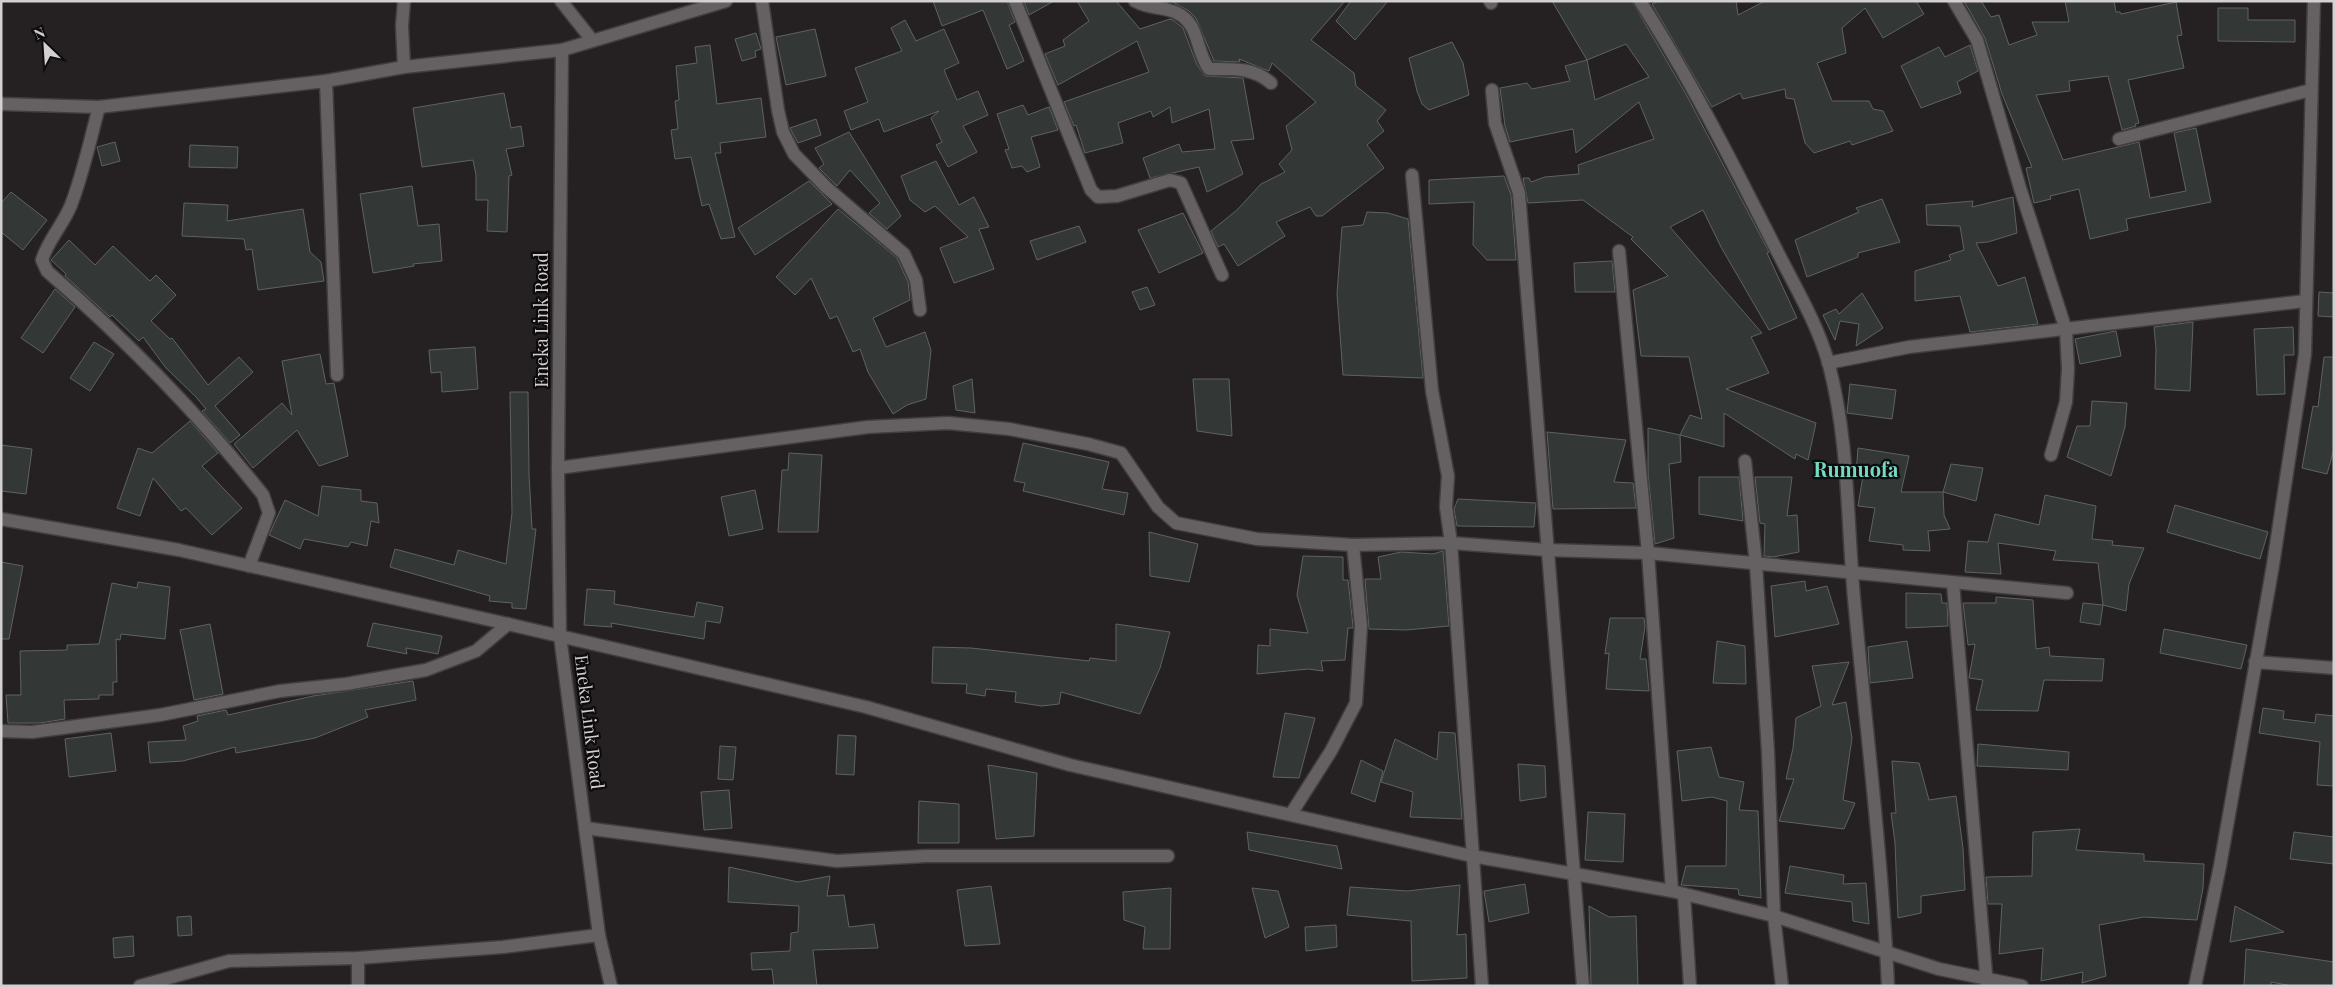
<svg xmlns="http://www.w3.org/2000/svg" width="2335" height="987" font-family="'Playfair Display',serif">
	<style>
		.building { fill: #333736; stroke: #5e6261; fill-rule: evenodd }
		.lines { fill: none; stroke-linecap: round; stroke-linejoin: round }
		.minor-casing { stroke: #413e3f; stroke-width: 15 }
		.minor { stroke: #656061; stroke-width: 12 }
		.labels { text-anchor: middle; stroke-width: 4.5; stroke-linejoin: round; paint-order: stroke }
		.street-label { font-size: 18px; fill: #d3d0d1; stroke: #0d0b0c }
		.quarter-label { font-size: 20px; font-weight: bold; fill: #75dac4; stroke: #0d0b0c }
	</style>
	<rect width="100%" height="100%" fill="#252122"/>
	<g class="building">
		<polygon points="933,1 1007,1 1015,22 1009,25 1024,61 1007,69 983,10 942,26"/>
		<polygon points="1024,1 1054,1 1029,15"/>
		<polygon points="1077,1 1116,1 1140,29 1170,19 1173,20 1183,28 1197,65 1205,76 1243,78 1254,139 1231,141 1243,174 1207,192 1199,167 1150,178 1143,158 1179,144 1182,152 1215,149 1209,109 1172,123 1170,107 1153,117 1151,111 1118,123 1123,143 1085,153 1076,125 1074,126 1064,102 1149,72 1137,41 1058,85 1045,54 1065,46 1063,40 1089,21"/>
		<polygon points="1171,1 1345,1 1311,40 1354,73 1356,86 1386,110 1377,121 1384,131 1367,145 1384,168 1322,216 1316,216 1310,207 1276,222 1285,236 1238,266 1224,244 1218,247 1211,231 1237,210 1261,184 1285,172 1279,164 1292,150 1286,126 1316,102 1272,63 1269,71 1239,59 1240,62 1214,61 1196,18 1189,11"/>
		<polygon points="1351,1 1388,1 1355,40 1336,21"/>
		<path d="M1552 1H1632L1687 96 1769 252 1767 253 1797 318 1769 330 1721 247 1703 210 1670 227 1762 333 1751 337 1769 373 1726 389 1816 423 1808 460 1796 454 1795 459 1724 413V447L1680 435 1690 415 1702 419 1689 357 1641 356 1633 290 1668 276 1631 239 1633 237 1583 200 1528 203 1523 178H1529L1531 182 1545 177 1579 174 1578 165 1654 139 1639 102 1576 153 1573 129 1510 142 1505 126 1500 88 1527 83 1532 89 1570 81 1565 66 1587 60ZM1626 44 1649 77 1595 100 1587 60Z"/>
		<polygon points="1659,1 1736,1 1738,15 1765,1 1916,1 1924,14 1883,38 1865,8 1842,28 1846,53 1817,63 1832,101 1869,101 1873,109 1883,111 1893,131 1852,145 1850,141 1814,153 1805,143 1794,99 1786,98 1785,89 1743,99 1740,93 1712,107 1652,4"/>
		<polygon points="1964,1 1981,1 1991,17 1999,15 2009,45 2037,35 2032,22 2069,22 2065,1 2114,1 2116,12 2120,12 2121,14 2176,2 2182,35 2177,36 2184,68 2128,80 2139,123 2135,124 2136,126 2122,130 2108,76 2069,81 2070,91 2036,95 2063,160 2139,142 2150,198 2186,191 2174,133 2196,128 2211,202 2126,219 2128,230 2090,239 2079,189 2050,196 2051,199 2034,203 2026,168 2032,167 2002,94 1985,38"/>
		<polygon points="2218,8 2248,8 2248,20 2295,20 2295,42 2218,41"/>
		<polygon points="905,20 916,41 944,29 959,63 944,70 957,100 978,91 988,115 963,126 977,152 948,167 936,145 942,142 931,118 939,111 884,132 879,119 851,130 844,111 868,102 855,68 902,51 891,28"/>
		<polygon points="815,29 826,76 786,85 776,37"/>
		<polygon points="756,33 761,49 755,51 756,57 742,61 735,39"/>
		<polygon points="1452,42 1463,63 1469,95 1429,110 1422,104 1417,91 1409,58"/>
		<polygon points="710,45 717,104 761,98 766,137 720,143 721,153 715,153 735,237 721,239 709,204 702,206 691,157 675,159 671,130 678,129 675,101 679,100 676,66 697,63 695,47"/>
		<polygon points="1970,45 1978,71 1957,82 1961,93 1921,108 1901,66 1939,47 1945,57"/>
		<polygon points="504,93 511,128 521,126 524,146 506,149 512,175 509,176 507,232 487,231 488,200 476,200 476,175 473,160 422,167 413,108"/>
		<polygon points="1023,105 1028,115 1049,107 1058,130 1031,137 1040,167 1027,172 1022,166 1012,168 1005,150 1009,149 997,114"/>
		<polygon points="816,119 821,135 798,143 790,128"/>
		<polygon points="849,132 901,216 887,229 869,213 880,203 850,170 837,186 819,168 824,164 815,148"/>
		<polygon points="115,142 120,161 102,166 97,147"/>
		<polygon points="190,145 238,147 237,168 189,167"/>
		<polygon points="936,161 959,205 974,197 989,227 979,229 994,269 954,283 940,248 968,237 935,206 925,212 910,200 901,176"/>
		<polygon points="1504,176 1511,195 1516,260 1487,260 1473,245 1474,202 1429,204 1429,180"/>
		<polygon points="809,181 832,204 755,255 738,228"/>
		<polygon points="412,186 418,226 439,224 442,261 413,264 414,266 373,273 360,194"/>
		<polygon points="11,192 47,220 23,250 1,232 1,203"/>
		<polygon points="2013,197 2017,233 1988,242 1976,243 1998,286 2025,277 2038,324 1970,332 1960,296 1915,301 1915,271 1951,260 1949,255 1964,250 1960,226 1927,225 1926,205 1973,201 1972,207"/>
		<polygon points="1882,199 1900,242 1858,253 1858,257 1807,277 1795,240 1859,212 1856,208"/>
		<polygon points="184,203 228,205 227,221 303,209 310,252 321,262 324,281 258,290 252,249 246,250 244,239 182,236"/>
		<polygon points="838,209 897,258 908,282 910,300 873,318 886,347 925,332 931,350 926,399 907,405 893,414 868,372 860,349 853,352 837,316 830,319 811,278 795,295 776,277"/>
		<polygon points="1367,212 1388,213 1408,219 1423,378 1343,375 1337,294 1342,227 1363,225"/>
		<polygon points="1183,213 1203,253 1159,273 1138,230"/>
		<polygon points="1079,226 1086,242 1037,260 1030,241"/>
		<polygon points="69,240 95,265 113,246 150,281 156,275 176,295 151,321 170,339 172,338 208,385 239,357 253,372 215,406 240,435 230,443 202,411 206,409 196,397 166,368 143,337 139,341 112,315 110,317 65,276 66,274 51,260"/>
		<polygon points="1612,261 1615,292 1575,292 1574,263"/>
		<polygon points="1147,287 1155,305 1140,310 1132,292"/>
		<polygon points="55,289 75,307 43,353 21,338"/>
		<polygon points="2319,292 2334,293 2334,317 2318,316"/>
		<polygon points="1862,293 1883,328 1856,346 1859,324 1840,321 1835,340 1823,315 1836,309 1839,314"/>
		<polygon points="2193,322 2190,391 2155,389 2156,349 2154,327"/>
		<polygon points="2293,327 2294,355 2284,355 2285,394 2257,395 2254,329"/>
		<polygon points="2116,331 2121,356 2080,364 2075,339"/>
		<polygon points="94,342 114,354 90,391 70,378"/>
		<polygon points="475,347 478,389 442,392 441,372 431,373 429,350"/>
		<polygon points="320,354 326,384 334,383 348,456 319,466 297,430 253,468 234,444 282,403 292,415 282,361"/>
		<polygon points="2324,357 2334,357 2334,449 2327,474 2302,468 2313,406 2318,407"/>
		<polygon points="972,379 975,413 956,410 953,386"/>
		<polygon points="1193,379 1229,379 1232,436 1197,431"/>
		<polygon points="1850,384 1896,390 1892,419 1847,413"/>
		<polygon points="510,392 528,392 529,474 532,529 536,529 526,609 512,608 512,603 489,601 490,596 390,567 395,549 454,565 458,550 506,564 512,513"/>
		<polygon points="2092,401 2127,403 2125,427 2111,476 2067,457 2077,426 2090,426"/>
		<polygon points="190,421 218,453 202,466 242,508 212,535 186,508 181,511 153,478 140,516 117,508 138,448 152,453"/>
		<polygon points="1648,428 1680,435 1681,462 1669,464 1674,538 1655,544 1648,473"/>
		<polygon points="1547,432 1626,440 1614,482 1633,483 1636,508 1553,509"/>
		<polygon points="1023,443 1109,462 1102,489 1128,493 1124,515 1023,491 1025,483 1014,481"/>
		<polygon points="1,445 32,449 26,494 1,491"/>
		<polygon points="1858,448 1909,456 1901,492 1943,492 1944,515 1950,529 1928,531 1930,551 1903,550 1903,545 1869,541 1875,508 1858,506 1863,476 1856,475"/>
		<polygon points="789,453 822,455 818,532 778,532 782,470 788,470"/>
		<polygon points="1951,464 1983,468 1976,501 1943,492"/>
		<polygon points="1699,477 1739,477 1743,521 1699,514"/>
		<polygon points="1755,477 1792,477 1787,516 1797,515 1799,552 1773,557 1764,556 1765,524 1760,523"/>
		<polygon points="322,486 361,490 361,501 377,503 379,523 371,521 367,546 351,542 348,547 304,539 300,549 269,535 285,500 318,516"/>
		<polygon points="755,490 763,529 729,536 721,497"/>
		<polygon points="2045,495 2096,506 2092,539 2113,541 2112,545 2144,548 2129,584 2126,611 2103,605 2098,563 2053,560 2056,551 1998,543 2001,574 1965,572 1968,541 1988,542 1995,514 2039,525"/>
		<polygon points="1458,499 1536,503 1534,527 1457,526 1454,509"/>
		<polygon points="2175,505 2268,532 2260,559 2167,532"/>
		<polygon points="1149,532 1198,544 1189,582 1150,576"/>
		<polygon points="1443,551 1449,626 1406,630 1369,629 1365,579 1381,579 1378,557 1401,552 1433,554"/>
		<polygon points="1303,556 1343,557 1343,580 1348,580 1353,626 1353,628 1348,628 1345,660 1321,661 1323,671 1308,669 1257,674 1258,645 1270,646 1270,629 1308,633 1297,595"/>
		<polygon points="1,562 23,566 9,639 1,639"/>
		<polygon points="1805,581 1806,591 1827,586 1839,624 1775,637 1771,586"/>
		<polygon points="138,582 170,587 165,639 121,634 120,640 116,639 117,682 113,682 113,695 99,695 99,699 64,700 65,719 40,723 8,723 6,695 21,695 20,651 67,650 67,645 99,644 112,583 137,588"/>
		<polygon points="587,589 615,591 614,604 694,617 697,602 723,607 720,623 706,621 704,639 611,623 612,627 584,625"/>
		<polygon points="1906,593 1941,594 1942,603 1947,603 1948,626 1906,628"/>
		<polygon points="1996,597 2033,600 2036,649 2049,647 2050,656 2104,659 2102,681 2044,680 2038,711 1976,710 1983,680 1969,678 1975,644 1968,645 1963,603 1996,603"/>
		<polygon points="2083,603 2103,605 2100,625 2080,622"/>
		<polygon points="1610,618 1644,618 1645,627 1640,659 1646,659 1649,691 1606,689 1609,653 1605,654"/>
		<polygon points="373,623 442,636 438,654 406,648 407,654 367,646"/>
		<polygon points="210,624 223,694 194,700 180,630"/>
		<polygon points="1116,624 1170,632 1160,668 1140,714 1061,692 1059,704 1042,706 1015,702 1016,692 986,689 985,696 966,693 967,684 932,683 933,647 971,648 1089,661 1090,658 1116,661"/>
		<polygon points="2164,629 2247,645 2241,669 2160,653"/>
		<polygon points="1717,641 1745,646 1746,684 1713,683"/>
		<polygon points="1907,641 1913,678 1870,683 1868,647"/>
		<polygon points="1849,662 1832,705 1846,702 1852,738 1843,800 1855,803 1844,829 1779,821 1794,779 1786,779 1793,748 1796,718 1821,706 1812,666"/>
		<polygon points="413,681 416,700 365,710 368,717 315,738 236,753 235,747 183,761 150,763 148,742 186,740 183,726 198,721 197,716 226,710 228,715 313,696"/>
		<polygon points="2263,708 2284,711 2283,719 2315,723 2316,714 2334,716 2334,786 2317,785 2320,742 2259,733"/>
		<polygon points="1285,713 1315,718 1299,778 1273,777"/>
		<polygon points="1439,732 1455,733 1462,819 1410,817 1413,792 1381,782 1395,739 1437,760"/>
		<polygon points="111,733 116,771 69,777 65,739"/>
		<polygon points="838,735 856,736 854,775 836,774"/>
		<polygon points="1978,744 2069,752 2068,770 1977,766"/>
		<polygon points="720,746 736,747 733,780 718,779"/>
		<polygon points="1711,747 1719,777 1744,782 1739,810 1758,811 1761,898 1739,895 1738,889 1681,885 1686,866 1726,866 1727,801 1712,797 1682,801 1677,751"/>
		<polygon points="1361,760 1383,771 1375,802 1351,793"/>
		<polygon points="1892,761 1919,763 1929,800 1956,796 1963,848 1965,890 1921,896 1921,913 1898,918 1895,843 1891,813 1896,813"/>
		<polygon points="1518,764 1545,766 1546,797 1520,801"/>
		<polygon points="988,765 1037,773 1034,836 996,839"/>
		<polygon points="729,790 732,828 704,830 701,792"/>
		<polygon points="919,801 959,804 959,843 918,843"/>
		<polygon points="1588,812 1625,814 1623,862 1585,860"/>
		<polygon points="2080,829 2076,850 2144,854 2144,861 2204,864 2203,888 2197,920 2144,917 2099,925 2106,976 2082,983 2083,972 2041,981 2043,948 1999,954 2002,904 1988,904 1986,877 2032,876 2033,832"/>
		<polygon points="1247,832 1337,846 1342,869 1249,850"/>
		<polygon points="2294,832 2334,837 2334,864 2290,859"/>
		<polygon points="1790,866 1844,875 1843,884 1866,883 1869,924 1853,921 1852,902 1785,893"/>
		<polygon points="729,867 798,882 830,876 827,896 844,895 849,927 874,924 878,948 813,950 817,986 774,986 772,969 752,970 751,953 790,951 791,933 798,932 799,906 728,902"/>
		<polygon points="1525,884 1529,913 1489,922 1484,891"/>
		<polygon points="1460,885 1457,935 1466,934 1467,978 1412,981 1411,921 1347,915 1350,887 1407,891"/>
		<polygon points="991,886 1000,944 965,946 957,890"/>
		<polygon points="1171,888 1170,949 1143,949 1145,927 1124,920 1123,892"/>
		<polygon points="1252,888 1278,891 1289,927 1265,938"/>
		<polygon points="1589,906 1609,917 1636,916 1638,986 1591,986"/>
		<polygon points="2235,906 2284,932 2230,942"/>
		<polygon points="191,916 192,935 178,936 177,917"/>
		<polygon points="1336,925 1337,947 1306,951 1305,927"/>
		<polygon points="133,936 134,956 114,958 113,938"/>
		<polygon points="2246,949 2334,962 2334,986 2292,986 2271,982 2271,986 2244,986"/>
	</g>
	<g class="lines">
		<defs>
			<g id="minor">
				<polyline points="561,1 592,40"/>
				<polyline points="762,1 778,110 783,132 794,154 827,188 904,254 916,280 920,310"/>
				<polyline points="1015,1 1091,190 1098,197 1117,196 1170,180 1181,183 1222,275"/>
				<path d="M1135 1C1151 10 1164 6 1177 13 1200 24 1195 50 1209 69 1232 69 1253 67 1271 83"/>
				<polyline points="1490,1 1491,3"/>
				<path d="M1640 1C1691 80 1733 164 1775 247 1794 285 1818 324 1829 365 1849 441 1847 521 1854 598 1866 727 1882 856 1888 986"/>
				<polyline points="1954,1 1977,40 2020,188 2066,330 2068,369 2066,402 2051,455"/>
				<polyline points="404,67 402,26 404,1"/>
				<polyline points="326,81 337,375"/>
				<polyline points="1492,90 1495,123 1519,193 1583,986"/>
				<polyline points="1,104 99,107 326,81 404,67 562,50 726,1"/>
				<path d="M99 107C90 140 83 174 71 205 63 225 48 240 42 260L47 271C125 339 199 414 263 495L269 513 249 566"/>
				<polyline points="2119,139 2311,90"/>
				<polyline points="1412,175 1432,391 1448,476 1446,507 1451,543 1482,986"/>
				<polyline points="1619,251 1648,553 1672,891"/>
				<polyline points="1828,363 1909,347 2305,301"/>
				<polyline points="1745,461 1756,564 1768,752 1774,916 1782,986"/>
				<polyline points="558,468 868,427 948,423 1009,429 1088,444 1121,453 1158,507 1176,523 1257,539 1353,545 1451,543 1547,550 1648,553 2067,593"/>
				<polyline points="1,519 179,550 508,624 866,707 1070,765 1472,856 1672,891 1774,916 1939,969 2022,986"/>
				<polyline points="1953,583 1987,986"/>
				<polyline points="2255,662 2334,668"/>
				<polyline points="1,731 32,732 160,715 280,691 346,684 426,670 476,651 508,624"/>
				<polyline points="1291,814 1331,751 1356,703 1361,626 1353,545"/>
				<polyline points="585,828 837,861 926,856 1168,856"/>
				<polyline points="1684,894 1690,986"/>
				<polyline points="599,935 611,986"/>
				<polyline points="358,958 358,986"/>
				<polyline points="140,986 229,961 358,958 503,947 599,935 560,636 558,468 562,50"/>
				<polyline points="2195,986 2220,866 2273,565 2305,354 2314,1"/>
			</g>
		</defs>
		<use href="#minor" class="minor-casing"/>
		<use href="#minor" class="minor"/>
	</g>
	<g class="labels">
		<g class="street-label">
			<text transform="translate(542 320) rotate(-90)" y="6">Eneka Link Road</text>
			<text transform="translate(589 722) rotate(83)" y="6">Eneka Link Road</text>
		</g>
		<g class="quarter-label">
			<text x="1856" y="477">Rumuofa</text>
		</g>
	</g>
	<rect width="2335" height="987" fill="none" stroke="#d3d0d1" stroke-width="5"/>
	<g transform="translate(45 45) rotate(335)" stroke="#0d0b0c" stroke-width="4" paint-order="stroke">
	<path d="M0-4L9 19L0 12L-9 19Z" fill="#d3d0d1"/>
	<text y="-8" font-size="14" font-weight="bold" text-anchor="middle" fill="#d3d0d1">N</text>
	</g>
</svg>
